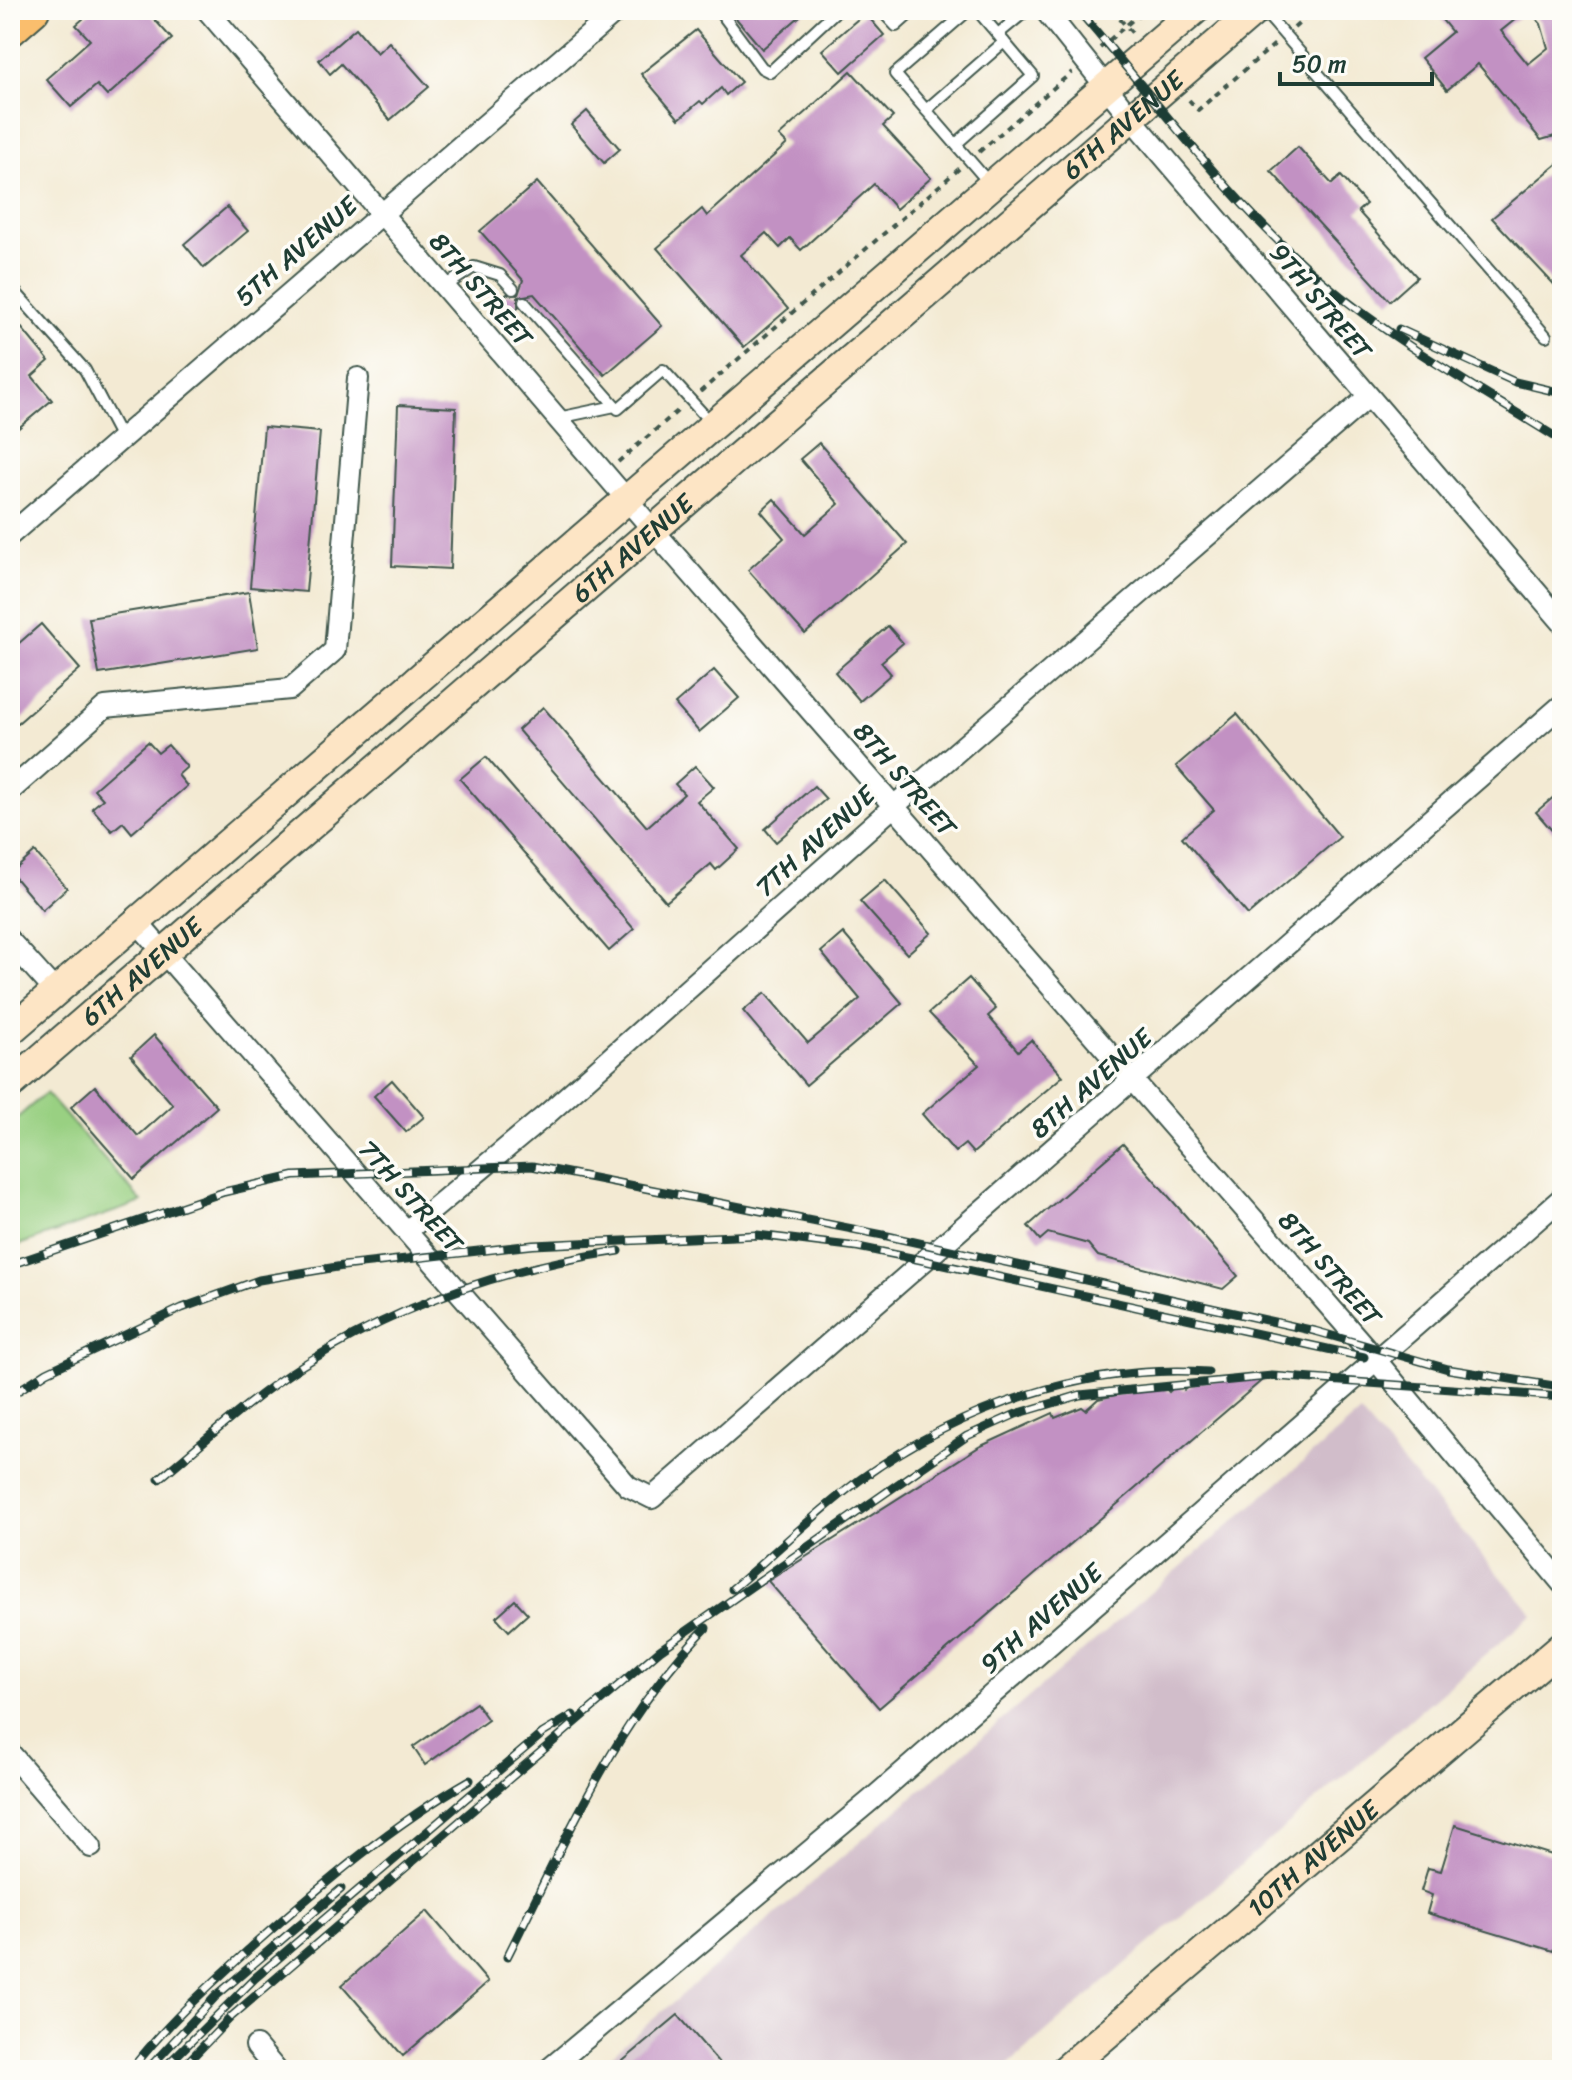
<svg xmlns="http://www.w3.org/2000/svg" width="1572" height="2080" font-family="Sriracha,sans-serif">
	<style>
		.industrial { fill: #d1bdca }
		.green { fill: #99d082; stroke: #5c865b; stroke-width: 2 }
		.building { fill: #c291c3 }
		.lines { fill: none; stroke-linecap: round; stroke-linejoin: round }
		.service-casing { stroke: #3f574c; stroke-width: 14 }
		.minor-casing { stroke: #3f574c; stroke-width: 24 }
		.secondary-casing { stroke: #3f574c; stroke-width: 32 }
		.primary-casing { stroke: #3f574c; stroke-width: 36 }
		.path { stroke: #3f574c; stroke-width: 4; stroke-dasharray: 6 6; stroke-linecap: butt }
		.service { stroke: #fff; stroke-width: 10 }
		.minor { stroke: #fff; stroke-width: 20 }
		.secondary { stroke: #fde5c5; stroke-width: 28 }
		.primary { stroke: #fabe6d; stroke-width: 32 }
		.rail-casing { stroke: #1f3d34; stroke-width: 9 }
		.rail { stroke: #fdfcf7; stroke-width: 6; stroke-dasharray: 18; stroke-linecap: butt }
		.labels { text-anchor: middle; stroke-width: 7; stroke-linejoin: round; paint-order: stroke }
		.street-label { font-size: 26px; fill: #1f3d34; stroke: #fdfcf7 }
	</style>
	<rect width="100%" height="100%" fill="#fdfcf7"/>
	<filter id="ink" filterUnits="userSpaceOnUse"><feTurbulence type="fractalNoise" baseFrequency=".0125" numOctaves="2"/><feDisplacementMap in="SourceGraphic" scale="16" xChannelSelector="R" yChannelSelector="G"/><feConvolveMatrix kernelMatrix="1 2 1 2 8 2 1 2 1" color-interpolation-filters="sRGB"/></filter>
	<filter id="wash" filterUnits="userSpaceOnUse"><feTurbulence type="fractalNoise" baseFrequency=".006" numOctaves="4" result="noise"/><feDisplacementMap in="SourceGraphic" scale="32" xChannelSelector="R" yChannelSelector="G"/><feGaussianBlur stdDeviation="1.8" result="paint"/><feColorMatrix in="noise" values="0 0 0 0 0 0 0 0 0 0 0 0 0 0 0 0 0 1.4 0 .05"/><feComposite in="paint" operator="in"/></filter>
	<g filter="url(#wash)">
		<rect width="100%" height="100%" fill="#f3ead3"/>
		<polygon class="industrial" points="1360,1413 1533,1614 1002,2070 594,2070"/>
		<polygon class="green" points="46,1093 142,1202 10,1248 10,1124"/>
		<g id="blocks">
			<g class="building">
				<polygon points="93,10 146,10 172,39 107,96 97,85 71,107 46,79 90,40 76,25"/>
				<polygon points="729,10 807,10 762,49"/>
				<polygon points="1434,10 1527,10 1501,31 1528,64 1548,48 1541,24 1529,10 1562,10 1562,134 1541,140 1478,64 1447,90 1421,58 1452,32"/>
				<polygon points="865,13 884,35 842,72 822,50"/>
				<polygon points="356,28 377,53 389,42 429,87 390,120 341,64 330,74 319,60"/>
				<polygon points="696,30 741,82 726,95 721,88 703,104 700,101 679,119 641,74"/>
				<polygon points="851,71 893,117 883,126 931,178 896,209 874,184 801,250 790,238 780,248 766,233 741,255 788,309 744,347 657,248 702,209 707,216 787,144 779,136"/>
				<polygon points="587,111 620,149 604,163 571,125"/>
				<polygon points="1298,147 1332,184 1341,176 1366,204 1358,211 1417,277 1390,301 1271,171"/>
				<polygon points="1562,160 1562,293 1492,218"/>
				<polygon points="537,182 662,326 605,375 534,294 518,297 518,308 513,312 501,299 507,294 518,295 523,280 480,231"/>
				<polygon points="227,207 248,231 204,268 184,244"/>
				<polygon points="10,314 49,361 32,376 52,400 10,435"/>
				<polygon points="398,405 456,408 450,569 392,566"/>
				<polygon points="264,427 320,432 306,592 250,587"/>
				<polygon points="819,443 907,544 805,634 748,570 784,538 761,511 774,499 805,534 839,504 800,459"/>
				<polygon points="249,592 258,648 99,674 89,618"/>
				<polygon points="41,624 80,669 18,723 10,713 10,651"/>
				<polygon points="888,626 903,643 881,662 891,674 860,701 835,672"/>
				<polygon points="714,670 739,698 699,732 675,704"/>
				<polygon points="543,707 647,827 684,794 675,784 695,766 714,787 697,801 739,849 716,870 711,864 666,902 518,730"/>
				<polygon points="1237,714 1340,837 1248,915 1182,837 1214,810 1176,766"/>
				<polygon points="148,742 158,753 168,745 187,767 178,775 187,786 132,833 123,822 112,831 92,808 103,799 94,789"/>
				<polygon points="486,757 634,929 609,951 460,779"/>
				<polygon points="814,786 826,799 776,842 765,829"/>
				<polygon points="1562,790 1562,842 1536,812"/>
				<polygon points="35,852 67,888 42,910 11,873"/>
				<polygon points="885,880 931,933 907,954 860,901"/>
				<polygon points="843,933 902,1003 806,1085 743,1011 765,993 808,1043 860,999 821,952"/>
				<polygon points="969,978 996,1009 988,1016 1018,1051 1031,1040 1063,1076 973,1153 965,1144 955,1152 922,1114 979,1065 929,1013"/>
				<polygon points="154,1035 217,1107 134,1179 71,1107 95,1086 138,1136 173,1105 131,1056"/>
				<polygon points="392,1080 424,1117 406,1132 374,1096"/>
				<polygon points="1123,1144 1238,1276 1223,1289 1098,1256 1088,1244 1048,1233 1040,1240 1028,1226"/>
				<polygon points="1267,1376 879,1708 768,1581 979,1447 1053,1413 1055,1418 1082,1407 1086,1410 1098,1399 1162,1385 1169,1392 1178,1383 1184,1390 1196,1382"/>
				<polygon points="515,1600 528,1614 509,1631 496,1617"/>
				<polygon points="476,1703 488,1720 425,1765 413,1747"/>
				<polygon points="1455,1825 1562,1858 1562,1923 1553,1951 1427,1913 1432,1895 1421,1891 1428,1868 1441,1871"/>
				<polygon points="427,1911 488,1982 403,2056 342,1985"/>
				<polygon points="678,2015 719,2063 711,2070 612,2070"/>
			</g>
		</g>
	</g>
	<g filter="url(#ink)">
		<use href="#blocks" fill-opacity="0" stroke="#3f574c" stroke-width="2"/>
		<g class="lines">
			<defs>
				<g id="service">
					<polyline points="719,10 762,68 770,72 837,10"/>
					<polyline points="969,10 895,74 990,184"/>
					<polyline points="1263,10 1546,336"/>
					<polyline points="882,11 896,26 914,10"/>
					<polyline points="998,34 1027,10"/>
					<polyline points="926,110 1004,42"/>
					<polyline points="956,144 1033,76 977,10"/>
					<polyline points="10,286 85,370 121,438"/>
					<polyline points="444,287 474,267 500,275 513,289"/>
					<polyline points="524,302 618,409 663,370 713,425"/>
					<polyline points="558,418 615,406"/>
				</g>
				<g id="minor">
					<polyline points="207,10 654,531 1364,1346 1562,1583"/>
					<polyline points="1045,10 1131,118 1562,622"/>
					<polyline points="10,535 618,10"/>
					<polyline points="10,791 105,707 290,689 335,650 358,378"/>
					<polyline points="137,922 628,1486 652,1498 1562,705"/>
					<polyline points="10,941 56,992"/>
					<polyline points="407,1231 546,1115 894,806 1368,397"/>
					<polyline points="10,1753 91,1847"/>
					<polyline points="256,2046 276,2070"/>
					<polyline points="548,2070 871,1800 1562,1198"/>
				</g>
				<g id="secondary">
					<polyline points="10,1031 1195,10"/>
					<path id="s1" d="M10 1085 1256 10"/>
					<path id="s2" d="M1065 2070 1562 1646"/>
				</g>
				<polyline id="primary" points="10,30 33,10"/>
			</defs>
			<use href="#service" class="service-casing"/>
			<use href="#minor" class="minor-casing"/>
			<use href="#secondary" class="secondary-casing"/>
			<use href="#primary" class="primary-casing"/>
			<g class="path">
				<polyline points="1112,10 1134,35"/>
				<polyline points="1294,28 1314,10"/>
				<polyline points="1100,48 1144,10"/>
				<polyline points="1189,100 1198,110 1275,44"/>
				<polyline points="979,152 1072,72"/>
				<polyline points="700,392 960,168"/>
				<polyline points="618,462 681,408"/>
			</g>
			<use href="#service" class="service"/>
			<use href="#minor" class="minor"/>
			<use href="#secondary" class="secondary"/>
			<use href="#primary" class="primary"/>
			<defs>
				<g id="rail">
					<path d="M1078 10C1157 101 1231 204 1323 282 1397 344 1481 390 1562 441"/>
					<polyline points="1399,329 1515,382 1562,393"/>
					<polyline points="10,1265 224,1192 294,1176 532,1166 883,1235 1315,1331 1448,1369 1554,1386"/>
					<polyline points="10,1396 47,1372 182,1308 259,1280 343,1266 533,1245 757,1235 858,1247 926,1261 1364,1357"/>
					<path d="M159 1479C206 1440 252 1397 303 1365 399 1305 507 1267 619 1251"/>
					<path d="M732 1589C775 1553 816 1512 861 1479 961 1407 1084 1364 1208 1372"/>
					<path d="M507 1957C565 1842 615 1721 706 1628"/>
					<path d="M131 2070C167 2023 212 1983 256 1943 324 1883 392 1825 470 1780"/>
					<polyline points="147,2070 216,1996 341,1889"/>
					<polyline points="162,2070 255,1978 543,1733 573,1715"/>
					<polyline points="180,2070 232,2016 660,1650 967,1436 1016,1414 1080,1395 1272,1376 1562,1397"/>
				</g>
			</defs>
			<use href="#rail" class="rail-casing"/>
			<use href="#rail" class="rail"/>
		</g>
	</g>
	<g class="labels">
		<g class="street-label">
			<text dy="9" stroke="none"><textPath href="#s1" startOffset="1470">6TH AVENUE</textPath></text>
			<text transform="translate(296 251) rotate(-41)" y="9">5TH AVENUE</text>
			<text transform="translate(481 289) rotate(49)" y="9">8TH STREET</text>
			<text transform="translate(1321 301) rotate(50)" y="9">9TH STREET</text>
			<text dy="9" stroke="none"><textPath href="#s1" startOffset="822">6TH AVENUE</textPath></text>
			<text transform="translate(905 779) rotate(49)" y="9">8TH STREET</text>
			<text transform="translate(815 841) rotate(-42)" y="9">7TH AVENUE</text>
			<text dy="9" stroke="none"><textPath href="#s1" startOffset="174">6TH AVENUE</textPath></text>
			<text transform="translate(1091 1083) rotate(-41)" y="9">8TH AVENUE</text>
			<text transform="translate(411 1196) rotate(48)" y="9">7TH STREET</text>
			<text transform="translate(1330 1268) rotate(49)" y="9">8TH STREET</text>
			<text transform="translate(1041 1618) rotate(-41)" y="9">9TH AVENUE</text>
			<text dy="9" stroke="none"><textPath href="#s2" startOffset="326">10TH AVENUE</textPath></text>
		</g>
	</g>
	<rect width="1572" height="2080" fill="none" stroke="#fdfcf7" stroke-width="40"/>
	<path d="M1280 72v12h152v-12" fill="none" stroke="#1f3d34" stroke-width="4"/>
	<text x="1292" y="72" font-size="24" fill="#1f3d34" stroke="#fdfcf7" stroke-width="6" paint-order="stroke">50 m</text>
</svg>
